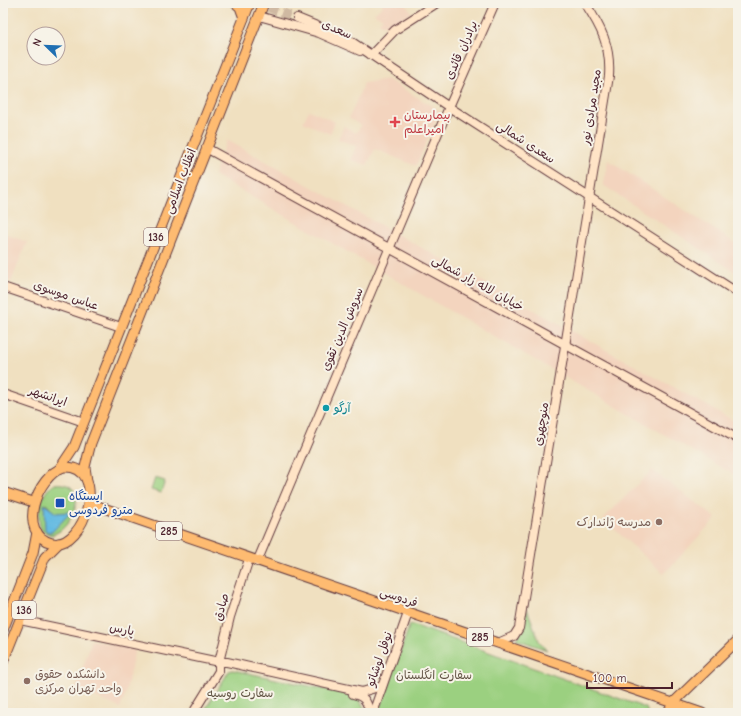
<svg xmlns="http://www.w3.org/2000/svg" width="741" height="716" font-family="'Comic Neue','Playpen Sans Arabic',sans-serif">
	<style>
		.built { fill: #f3d4be }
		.green { fill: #9bd080; stroke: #727856; fill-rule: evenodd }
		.water { fill: #66bbe2; stroke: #586d86 }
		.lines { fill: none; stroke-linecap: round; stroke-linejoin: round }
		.primary-tunnel { stroke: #cfb9a2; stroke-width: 9; stroke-dasharray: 9 4.5; stroke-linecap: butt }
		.secondary-casing { stroke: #633c41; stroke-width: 10 }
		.primary-casing { stroke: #633c41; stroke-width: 11 }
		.secondary { stroke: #ffe4c6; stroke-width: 8 }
		.primary { stroke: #febb71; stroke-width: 9 }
		.health-dot { fill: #e0444e; stroke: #f7f3e8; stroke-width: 1.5 }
		.culture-dot { fill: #0f9aa8; stroke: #f7f3e8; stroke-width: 1.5 }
		.transit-dot { fill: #1a4fb4; stroke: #f7f3e8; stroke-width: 1.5 }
		.education-dot { fill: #8d6e63; stroke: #f7f3e8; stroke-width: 1.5 }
		.labels { text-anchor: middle; stroke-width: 4; stroke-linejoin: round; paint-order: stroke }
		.shield { fill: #f7f3e8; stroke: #7e5f64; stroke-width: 1 }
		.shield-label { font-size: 11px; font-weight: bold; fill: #4a1f2b }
		.street-label { font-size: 12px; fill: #4a1f2b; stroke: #f7f3e8 }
		.health-label { font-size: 12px; fill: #be3a42; stroke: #f7f3e8; text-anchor: start }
		.culture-label { font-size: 12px; fill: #0d838f; stroke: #f7f3e8; text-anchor: start }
		.transit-label { font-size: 12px; fill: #164399; stroke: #f7f3e8; text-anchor: start }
		.education-label { font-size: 12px; fill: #785e54; stroke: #f7f3e8; text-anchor: end }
		.park-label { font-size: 12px; fill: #625444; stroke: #f7f3e8 }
	</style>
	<rect width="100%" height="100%" fill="#f7f3e8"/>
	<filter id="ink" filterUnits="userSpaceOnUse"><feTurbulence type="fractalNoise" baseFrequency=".025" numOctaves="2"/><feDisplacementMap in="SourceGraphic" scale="8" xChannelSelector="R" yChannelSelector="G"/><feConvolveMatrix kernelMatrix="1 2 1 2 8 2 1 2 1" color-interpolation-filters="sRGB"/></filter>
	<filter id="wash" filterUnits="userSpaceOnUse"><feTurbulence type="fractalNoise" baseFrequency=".012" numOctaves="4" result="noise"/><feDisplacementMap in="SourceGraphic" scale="16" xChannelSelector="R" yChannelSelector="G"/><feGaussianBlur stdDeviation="0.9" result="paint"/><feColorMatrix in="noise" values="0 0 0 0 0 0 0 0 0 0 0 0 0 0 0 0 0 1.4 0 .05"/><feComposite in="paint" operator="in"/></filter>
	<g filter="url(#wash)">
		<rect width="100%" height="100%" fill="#f0e0c0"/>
		<g class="built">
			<polygon points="382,3 405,3 412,13 389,28 379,22 383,18 374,14 383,6"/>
			<polygon points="387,79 440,111 416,166 375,149 367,165 351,160 356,146 338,139 344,126 356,133 361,126 349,118 364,83"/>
			<polygon points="309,110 335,122 330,134 303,122"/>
			<polygon points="227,140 738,423 738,477 214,175"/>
			<polygon points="608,160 738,245 738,274 603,185"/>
			<polygon points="3,233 27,242 11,282 3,279"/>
			<polygon points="652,470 716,518 664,574 603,519"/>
			<polygon points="92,640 135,649 125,695 120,708 76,688"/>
		</g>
		<g class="green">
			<polygon points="155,478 165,481 161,493 151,490"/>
			<path d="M55 484C92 480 74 530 51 535L42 531C35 518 40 491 55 484ZM46 504 55 513 48 532Z"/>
			<polygon points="527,609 539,641 547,650 516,639 522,631"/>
			<polygon points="410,624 646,708 648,713 379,713"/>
			<polygon points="233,670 357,696 366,711 365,713 203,713 229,671"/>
		</g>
		<polygon class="water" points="44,504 56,513 68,512 69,514 52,532 48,532 45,530"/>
	</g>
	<g filter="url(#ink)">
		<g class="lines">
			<polyline class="primary-tunnel" points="256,3 297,18"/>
			<defs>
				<g id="secondary">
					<polyline points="259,16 319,33 360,51"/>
					<polyline points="297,18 346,38 449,107 738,293"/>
					<polyline points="371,55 395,30 437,3"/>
					<polyline points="206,148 738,439"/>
					<polyline points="3,287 121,327"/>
					<polyline points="3,394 84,422"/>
					<polyline points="257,562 449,107 495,3"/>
					<polyline points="20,620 219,662 227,662 362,692 382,686"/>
					<path d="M498 643 514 636 519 628 609 76C611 46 601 27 585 3"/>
					<path d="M353 694C365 696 367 702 370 713"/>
					<polyline points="193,713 219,671 219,662 230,617 249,559"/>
					<polyline points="373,713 408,613"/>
				</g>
				<g id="primary">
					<polyline points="235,3 240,7 244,18"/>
					<path d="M64 467C110 465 85 550 52 543 16 534 36 476 64 467Z"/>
					<polyline points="60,468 74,447 250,3"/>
					<polyline points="87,481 85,467 91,443 264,3"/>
					<polyline points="3,492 33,502"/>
					<polyline points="89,503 702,713"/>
					<polyline points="3,630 33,553 37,532"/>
					<polyline points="3,662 45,557 59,543"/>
					<polyline points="668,713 673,703 738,640"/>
				</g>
			</defs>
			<use href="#secondary" class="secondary-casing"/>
			<use href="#primary" class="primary-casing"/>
			<use href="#secondary" class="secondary"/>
			<use href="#primary" class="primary"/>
		</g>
	</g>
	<path class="health-dot" d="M393 116h4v4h4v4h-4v4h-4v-4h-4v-4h4z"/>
	<circle class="culture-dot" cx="326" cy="408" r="4"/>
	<rect class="transit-dot" x="55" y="498" width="10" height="10" rx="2"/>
	<g class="education-dot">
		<circle cx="659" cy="522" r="4"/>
		<circle cx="27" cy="681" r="4"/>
	</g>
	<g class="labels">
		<g class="shield">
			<rect x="144" y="228" width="24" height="18" rx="3"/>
			<rect x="156" y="522" width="26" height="18" rx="3"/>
			<rect x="12" y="601" width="24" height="18" rx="3"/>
			<rect x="467" y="628" width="26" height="18" rx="3"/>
		</g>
		<g class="shield-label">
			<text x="156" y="241">136</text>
			<text x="169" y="535">285</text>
			<text x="24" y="614">136</text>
			<text x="480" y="641">285</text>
		</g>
		<g class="street-label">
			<text transform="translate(337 29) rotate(23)" y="4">سعدی</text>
			<text transform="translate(461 50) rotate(-66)" y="4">برادران قائدی</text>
			<text transform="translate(591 107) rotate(-81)" y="4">مجید مرادی نور</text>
			<text transform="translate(526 142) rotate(33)" y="4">سعدی شمالی</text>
			<text transform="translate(180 181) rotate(-69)" y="4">انقلاب اسلامی</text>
			<text transform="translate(478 283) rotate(29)" y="4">خیابان لاله زار شمالی</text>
			<text transform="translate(66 295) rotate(19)" y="4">عباس موسوی</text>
			<text transform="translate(342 329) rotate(-67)" y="4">سروش الدین تقوی</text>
			<text transform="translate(48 396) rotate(19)" y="4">ایرانشهر</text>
			<text transform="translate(541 424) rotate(-81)" y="4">منوچهری</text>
			<text transform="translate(399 597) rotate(19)" y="4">فردوسی</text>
			<text transform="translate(221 607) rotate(-74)" y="4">صادق</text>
			<text transform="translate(122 629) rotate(11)" y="4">پارس</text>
			<text transform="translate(379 659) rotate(-71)" y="4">نوفل لوشاتو</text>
		</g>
		<g class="health-label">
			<text x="404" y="119">بیمارستان<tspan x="404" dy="14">امیراعلم</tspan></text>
		</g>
		<g class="culture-label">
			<text x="334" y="412">آرگو</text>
		</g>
		<g class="transit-label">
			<text x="69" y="500">ایستگاه<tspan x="69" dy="14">مترو فردوسی</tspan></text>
		</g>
		<g class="education-label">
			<text x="651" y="526">مدرسه ژاندارک</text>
			<text x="35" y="678" text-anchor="start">دانشکده حقوق<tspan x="35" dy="14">واحد تهران مرکزی</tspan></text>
		</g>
		<g class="park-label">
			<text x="434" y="679">سفارت انگلستان</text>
			<text x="240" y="697">سفارت روسیه</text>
		</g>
	</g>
	<rect width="741" height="716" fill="none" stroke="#f7f3e8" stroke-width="16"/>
	<g transform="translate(46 46) rotate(293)"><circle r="19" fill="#f7f3e8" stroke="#b29e9c"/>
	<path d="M0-3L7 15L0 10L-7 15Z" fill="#1f6fb2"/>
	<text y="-6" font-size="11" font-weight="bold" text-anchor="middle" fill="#4a1f2b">N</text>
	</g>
	<path d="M587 682v6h85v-6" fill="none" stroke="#4a1f2b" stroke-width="2"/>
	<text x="593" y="682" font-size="12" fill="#4a1f2b" stroke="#f7f3e8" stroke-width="3" paint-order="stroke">100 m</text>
</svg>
